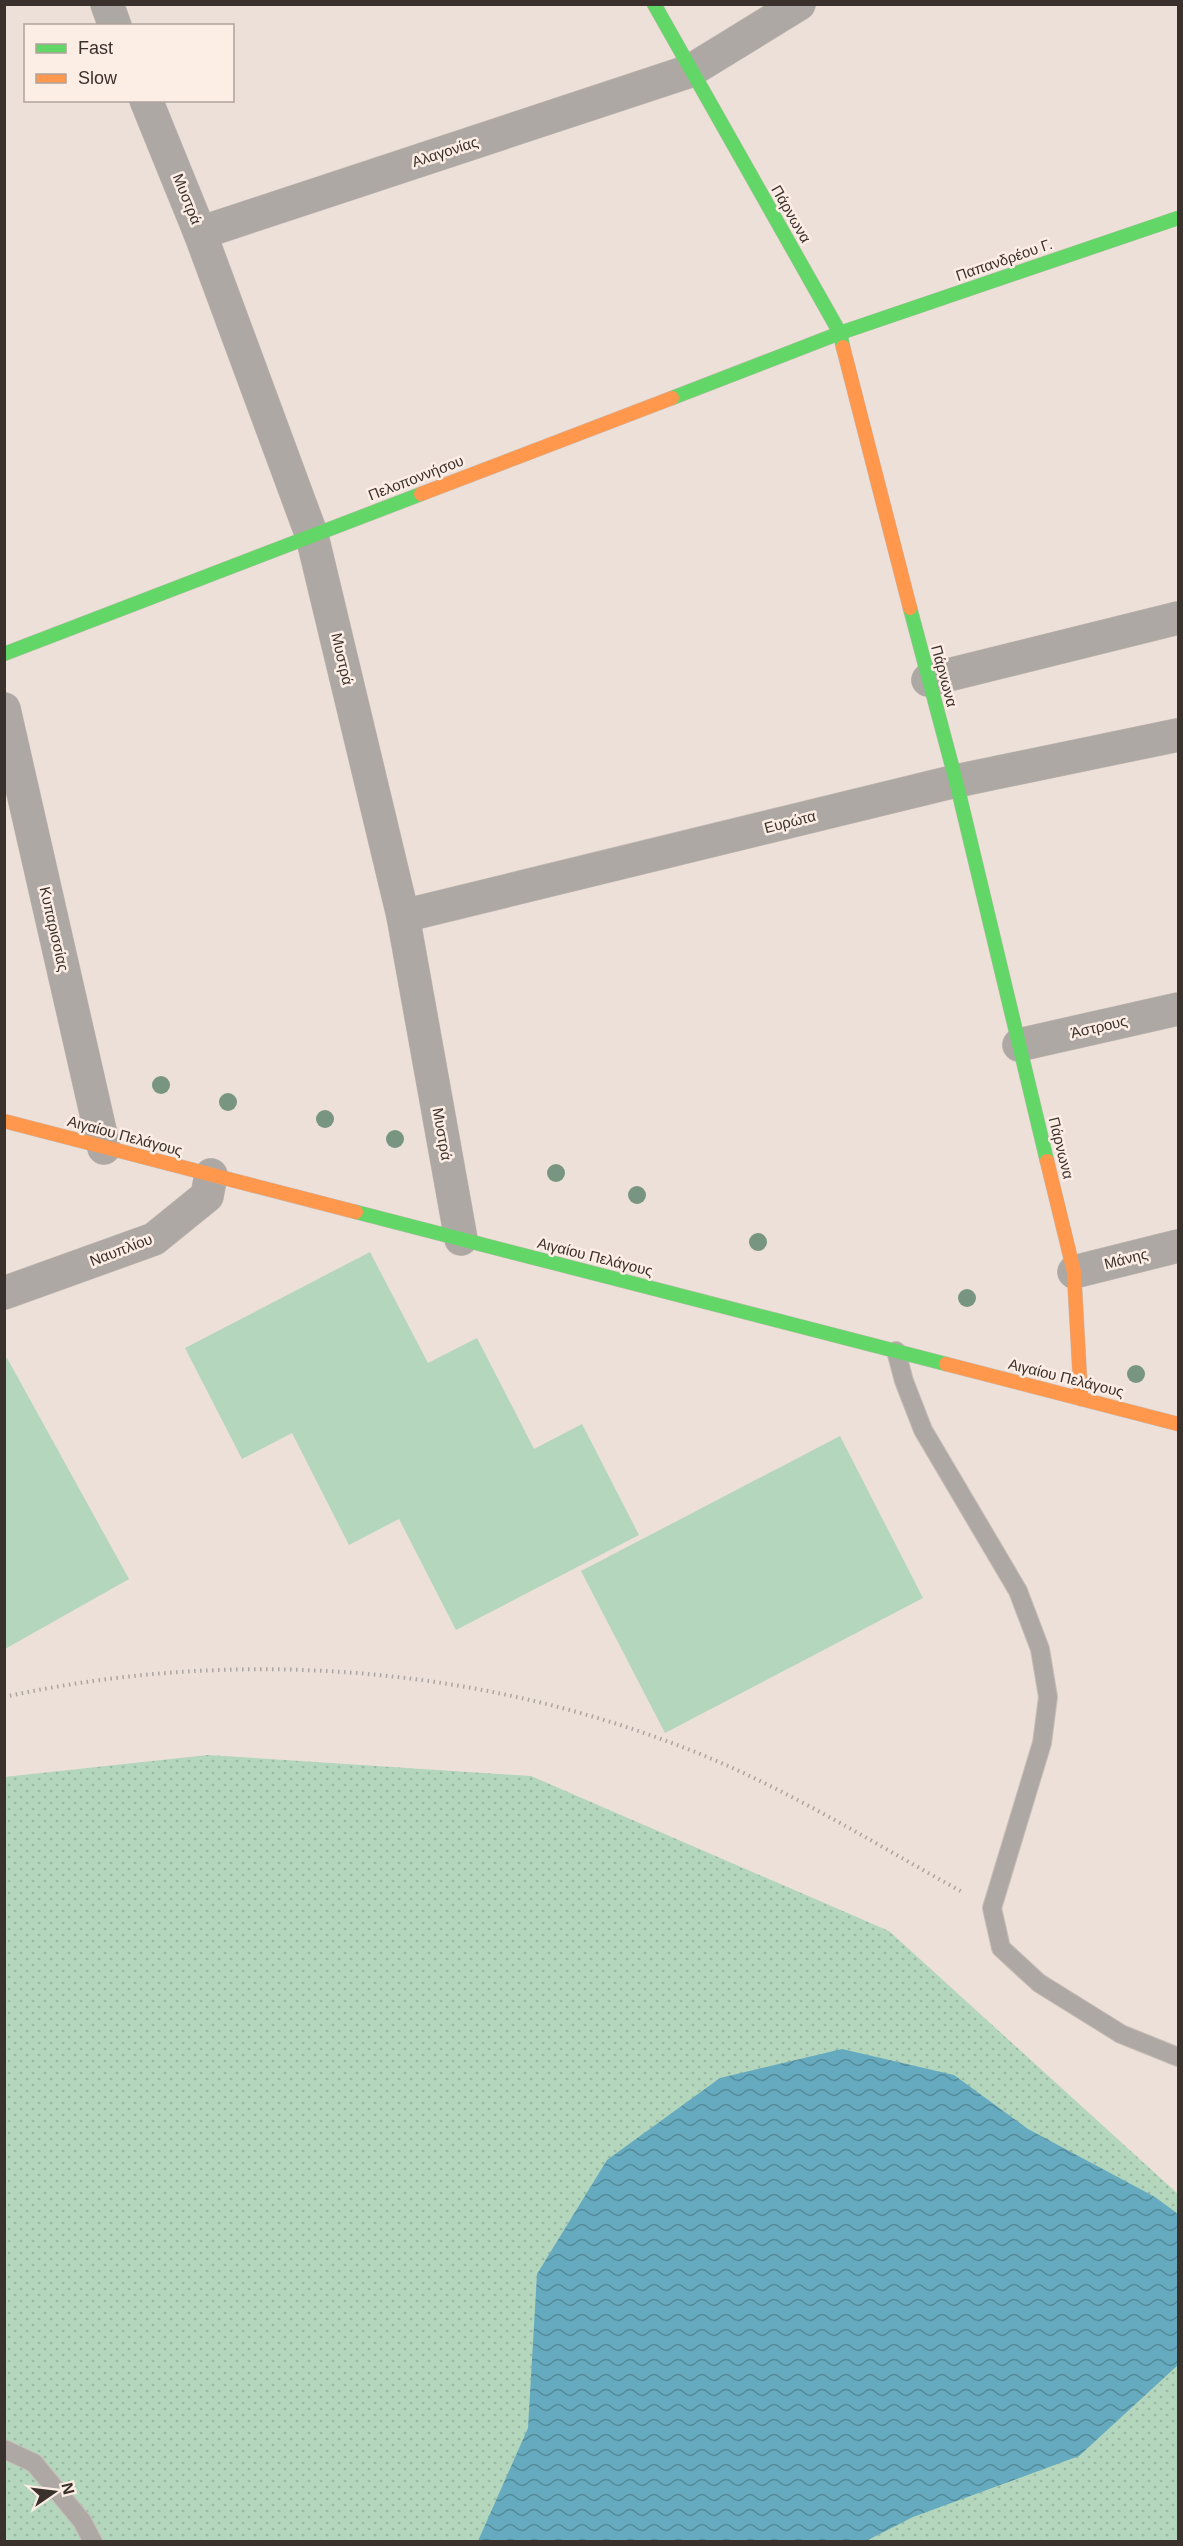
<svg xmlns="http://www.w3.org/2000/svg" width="1183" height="2546" font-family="Arial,sans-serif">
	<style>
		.grass { fill: url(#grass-dots) }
		.pitch { fill: #b3d6bd }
		.water { fill: url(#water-waves) }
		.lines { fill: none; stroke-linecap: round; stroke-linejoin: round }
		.lane-casing { stroke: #c8beb7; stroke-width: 20 }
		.street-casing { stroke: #c8beb7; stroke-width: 34 }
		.fast-casing { stroke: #c8beb7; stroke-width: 15 }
		.slow-casing { stroke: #c8beb7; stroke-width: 15 }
		.path { stroke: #aca4a1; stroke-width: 4; stroke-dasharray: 1.5 4.5; stroke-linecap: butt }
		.lane { stroke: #aea8a4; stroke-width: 18 }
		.street { stroke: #aea8a4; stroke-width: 33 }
		.fast { stroke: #63d668; stroke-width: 14 }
		.slow { stroke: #ff974d; stroke-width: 14 }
		.tree { fill: #789582 }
		.labels { text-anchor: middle; stroke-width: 5; stroke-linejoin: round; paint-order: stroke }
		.street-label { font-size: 15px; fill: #3b312c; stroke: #fcede5 }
	</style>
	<defs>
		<pattern id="grass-dots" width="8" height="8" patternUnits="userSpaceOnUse" patternTransform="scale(1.5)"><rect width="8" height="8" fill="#b3d6bd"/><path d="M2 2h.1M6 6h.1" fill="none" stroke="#9bb8a3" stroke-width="1.8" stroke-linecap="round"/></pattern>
		<pattern id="water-waves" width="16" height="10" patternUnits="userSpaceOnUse" patternTransform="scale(1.5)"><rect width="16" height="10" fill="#65aabe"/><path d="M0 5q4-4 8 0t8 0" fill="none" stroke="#548b9b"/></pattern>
	</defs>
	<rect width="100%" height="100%" fill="#ede0d8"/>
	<polygon class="grass" points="208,1755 531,1776 889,1931 1178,2194 1178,2541 5,2541 4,1777"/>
	<g class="pitch">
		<polygon points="370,1252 428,1363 477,1338 534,1449 582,1424 639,1535 456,1630 399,1519 349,1545 292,1433 242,1459 185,1348"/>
		<polygon points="7,1358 129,1579 5,1649 4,1359"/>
		<polygon points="840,1436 923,1598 665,1733 581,1571"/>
	</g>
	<polygon class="water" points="842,2049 954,2075 1028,2129 1155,2197 1178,2214 1178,2365 1079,2456 913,2517 866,2541 478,2541 528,2428 537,2274 607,2160 720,2078"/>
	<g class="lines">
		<defs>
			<g id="lane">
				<polyline points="896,1351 904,1381 923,1430 1018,1591 1040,1649 1048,1697 1042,1743 992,1908 1001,1948 1039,1983 1121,2034 1178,2057"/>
				<polyline points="4,2449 34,2463 82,2521 93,2542"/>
			</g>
			<g id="street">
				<polyline points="107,4 115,26"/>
				<polyline points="146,100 200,233 312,536 403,916 461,1239"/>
				<polyline points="200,233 690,71 799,4"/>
				<polyline points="928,680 1178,618"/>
				<polyline points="4,709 104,1148"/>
				<polyline points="403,916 956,781 1178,735"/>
				<polyline points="1019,1045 1178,1009"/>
				<polyline points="1074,1272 1178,1246"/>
				<polyline points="4,1293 154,1239 207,1196 211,1175"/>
			</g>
			<g id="fast">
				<polyline points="654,4 840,333 843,347"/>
				<polyline points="672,398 840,333 1178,218"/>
				<polyline points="910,608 956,781 1047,1161"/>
				<polyline points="4,654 421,494"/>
				<polyline points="356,1212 946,1364"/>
			</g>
			<g id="slow">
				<polyline points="843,347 910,608"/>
				<polyline points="421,494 672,398"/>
				<polyline points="4,1121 356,1212"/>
				<polyline points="1047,1161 1074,1272 1081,1399"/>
				<polyline points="946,1364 1178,1424"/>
			</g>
		</defs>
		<use href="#lane" class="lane-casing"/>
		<use href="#street" class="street-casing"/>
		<use href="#fast" class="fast-casing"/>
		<use href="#slow" class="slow-casing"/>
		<path class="path" d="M4 1697C237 1646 484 1665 705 1756 794 1793 879 1846 964 1893"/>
		<use href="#lane" class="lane"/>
		<use href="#street" class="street"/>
		<use href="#fast" class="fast"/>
		<use href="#slow" class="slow"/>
	</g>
	<g class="tree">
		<circle cx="161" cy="1085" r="9"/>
		<circle cx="228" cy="1102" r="9"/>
		<circle cx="325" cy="1119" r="9"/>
		<circle cx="395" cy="1139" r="9"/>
		<circle cx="556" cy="1173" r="9"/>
		<circle cx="637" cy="1195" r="9"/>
		<circle cx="758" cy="1242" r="9"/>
		<circle cx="967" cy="1298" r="9"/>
		<circle cx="1136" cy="1374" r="9"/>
	</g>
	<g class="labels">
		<g class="street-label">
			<text transform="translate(445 152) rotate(-18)" y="5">Αλαγονίας</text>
			<text transform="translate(187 199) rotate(68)" y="5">Μυστρά</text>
			<text transform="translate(791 214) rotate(60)" y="5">Πάρνωνα</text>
			<text transform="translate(1004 260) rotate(-19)" y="5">Παπανδρέου Γ.</text>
			<text transform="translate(416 478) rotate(-21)" y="5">Πελοποννήσου</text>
			<text transform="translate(342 659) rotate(77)" y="5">Μυστρά</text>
			<text transform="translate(944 676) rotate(75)" y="5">Πάρνωνα</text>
			<text transform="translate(790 822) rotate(-14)" y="5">Ευρώτα</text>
			<text transform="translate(54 929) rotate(77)" y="5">Κυπαρισσίας</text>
			<text transform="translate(1099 1027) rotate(-13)" y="5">Άστρους</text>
			<text transform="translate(442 1134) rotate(80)" y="5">Μυστρά</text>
			<text transform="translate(125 1136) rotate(15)" y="5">Αιγαίου Πελάγους</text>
			<text transform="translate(1061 1148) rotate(76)" y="5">Πάρνωνα</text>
			<text transform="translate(121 1250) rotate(-21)" y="5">Ναυπλίου</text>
			<text transform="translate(595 1257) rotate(14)" y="5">Αιγαίου Πελάγους</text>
			<text transform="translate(1126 1259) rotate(-14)" y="5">Μάνης</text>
			<text transform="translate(1066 1378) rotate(14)" y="5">Αιγαίου Πελάγους</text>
		</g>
	</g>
	<rect width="1183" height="2546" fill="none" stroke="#3b312c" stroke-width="12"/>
	<rect x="24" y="24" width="210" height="78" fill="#fcede5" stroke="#afa29b" stroke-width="1.5"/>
	<rect x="36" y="44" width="30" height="9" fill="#63d668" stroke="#afa29b" stroke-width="1.5"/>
	<text x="78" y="54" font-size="18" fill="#3b312c">Fast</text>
	<rect x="36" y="74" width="30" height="9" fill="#ff974d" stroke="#afa29b" stroke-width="1.5"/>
	<text x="78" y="84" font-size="18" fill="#3b312c">Slow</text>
	<g transform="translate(54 2492) rotate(76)" stroke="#fcede5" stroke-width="4.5" paint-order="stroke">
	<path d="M0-4.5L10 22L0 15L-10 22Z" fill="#3b312c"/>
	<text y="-9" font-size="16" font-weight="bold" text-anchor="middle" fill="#3b312c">N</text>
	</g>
</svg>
